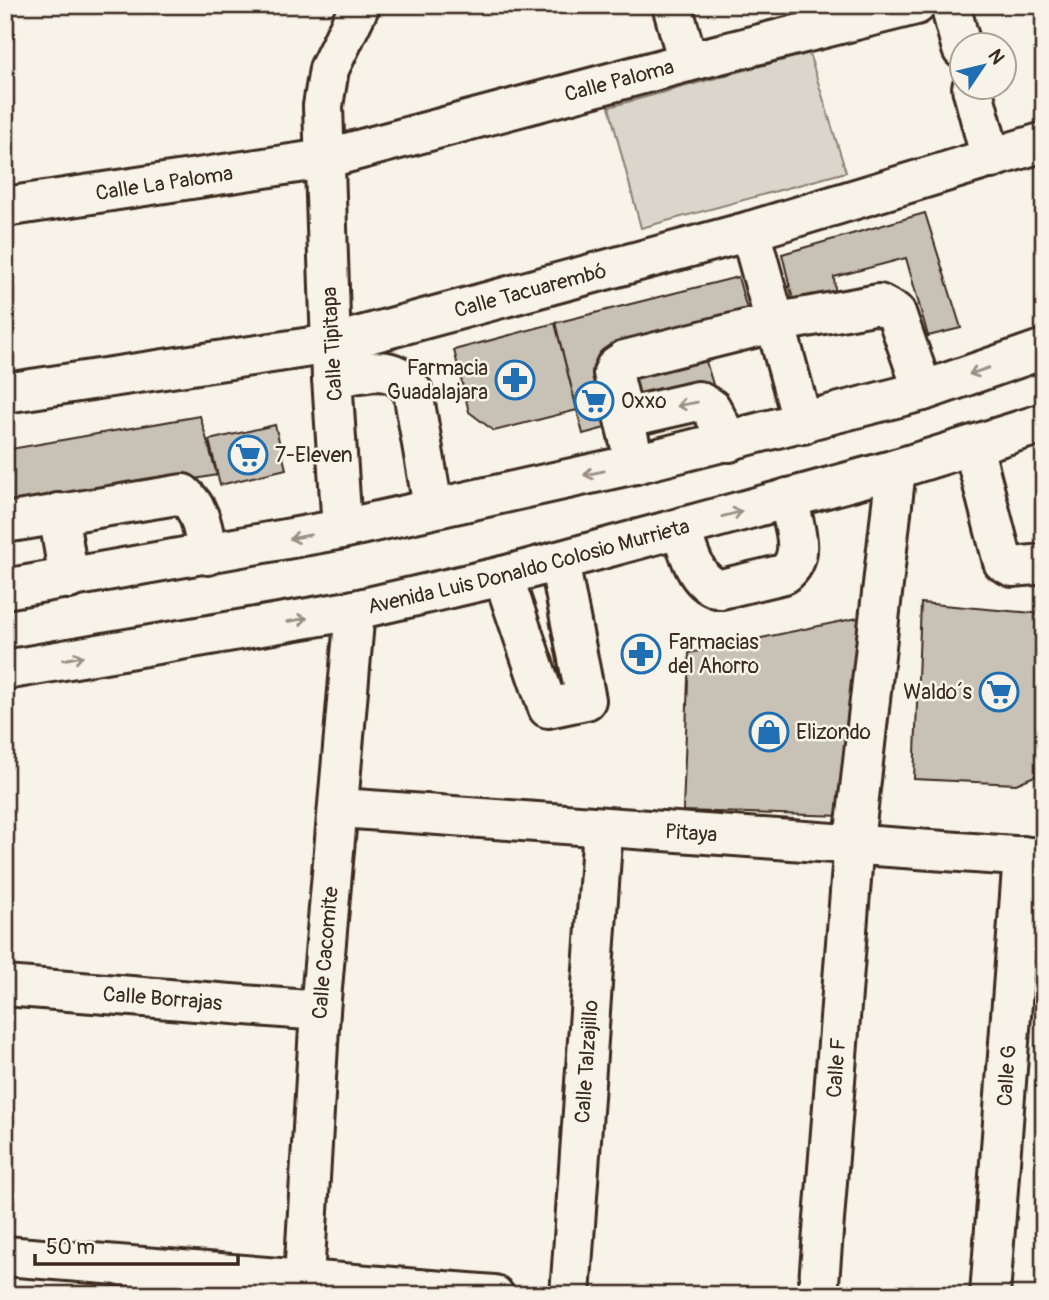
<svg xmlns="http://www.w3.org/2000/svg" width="1049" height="1300" font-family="Pangolin,sans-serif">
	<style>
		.green { fill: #dbd6cb; stroke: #8b8074; stroke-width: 2 }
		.building { fill: #c8c1b6; stroke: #3b2a1e; stroke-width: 2 }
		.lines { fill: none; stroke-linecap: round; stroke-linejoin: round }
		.minor-casing { stroke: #3b2a1e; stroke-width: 44 }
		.major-casing { stroke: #3b2a1e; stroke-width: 44 }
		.minor { stroke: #f7f3e8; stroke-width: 38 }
		.major { stroke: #f7f3e8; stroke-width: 38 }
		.oneway { stroke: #998e83 }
		.labels { text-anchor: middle; stroke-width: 5; stroke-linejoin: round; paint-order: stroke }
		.street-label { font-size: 21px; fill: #3b2a1e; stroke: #f7f3e8 }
		.poi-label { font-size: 21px; fill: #3b2a1e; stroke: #f7f3e8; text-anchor: start }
	</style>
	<rect width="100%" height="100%" fill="#f7f3e8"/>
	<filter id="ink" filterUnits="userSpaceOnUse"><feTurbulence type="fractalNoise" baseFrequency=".0143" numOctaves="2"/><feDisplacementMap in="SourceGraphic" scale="14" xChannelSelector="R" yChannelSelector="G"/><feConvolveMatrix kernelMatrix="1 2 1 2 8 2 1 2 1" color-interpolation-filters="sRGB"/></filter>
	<g filter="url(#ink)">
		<polygon class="green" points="809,53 846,172 641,228 609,107"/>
		<g class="building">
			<polygon points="925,213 961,328 928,336 906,258 834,277 836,300 796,312 782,254"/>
			<polygon points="738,277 751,324 598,359 616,425 583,434 555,323"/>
			<polygon points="555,323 577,410 494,431 469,412 454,350"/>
			<polygon points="704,355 715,391 638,414 627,378"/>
			<polygon points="200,416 217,475 5,514 5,450"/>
			<polygon points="275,425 286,469 220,485 209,440"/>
			<polygon points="921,603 1044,614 1044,772 1016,784 914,779"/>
			<polygon points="862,617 844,816 683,811 689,653"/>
		</g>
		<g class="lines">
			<defs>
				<g id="minor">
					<polyline points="672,5 688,62"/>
					<polyline points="950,5 962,49"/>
					<polyline points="972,88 991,159"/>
					<path id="s1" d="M5 207 324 159 688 62 916 5"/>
					<polyline points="750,231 803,424"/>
					<path d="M332 378C364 373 394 360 413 392L433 507"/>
					<path id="s2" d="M5 393 331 344 750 231 1044 142"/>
					<polyline points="624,418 698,401 711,408 729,442"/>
					<polyline points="973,446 1003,562 1013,567 1044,564"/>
					<polyline points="635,464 613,373 616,366 625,360 773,323 879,304 896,313 923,391"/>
					<polyline points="58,513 69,579"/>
					<path d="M5 523 183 494C202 510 203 531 208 555"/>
					<path d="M680 528C689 550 694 584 721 589L784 574C808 557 793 523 788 498"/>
					<polyline points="342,529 332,378 323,106 329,69 360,5"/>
					<polyline points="503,576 548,708 586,700 559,561"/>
					<path id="s3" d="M340 808 1044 858"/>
					<path id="s4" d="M5 986 320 1011"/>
					<polyline points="5,1256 494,1295"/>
					<path id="s5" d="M303 1295 320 1011 355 610"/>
					<path id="s6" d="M570 1295 603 828"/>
					<path id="s7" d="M818 1295 854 842 896 469"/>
					<path id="s8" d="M990 1295 1023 856"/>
				</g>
				<g id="major">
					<polyline points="5,589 342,529 635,464 923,391 1044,349"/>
					<path id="s9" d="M5 670 355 610 503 576 896 469 1044 423"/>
				</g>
			</defs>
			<use href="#minor" class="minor-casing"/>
			<use href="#major" class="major-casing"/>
			<use href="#minor" class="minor"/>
			<use href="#major" class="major"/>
		</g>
		<defs><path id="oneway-shaft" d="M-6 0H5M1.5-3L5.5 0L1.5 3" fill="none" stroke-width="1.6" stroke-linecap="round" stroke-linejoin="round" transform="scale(1.75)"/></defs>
		<g class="oneway">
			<use href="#oneway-shaft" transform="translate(979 371) rotate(161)"/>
			<use href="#oneway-shaft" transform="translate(687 404) rotate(170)"/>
			<use href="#oneway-shaft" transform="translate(594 473) rotate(168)"/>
			<use href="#oneway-shaft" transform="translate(732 514) rotate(-15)"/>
			<use href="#oneway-shaft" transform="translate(300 537) rotate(169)"/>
			<use href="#oneway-shaft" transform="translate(297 620) rotate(-10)"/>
			<use href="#oneway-shaft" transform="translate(73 658) rotate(-10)"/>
		</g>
	</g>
	<defs>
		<symbol id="pharmacy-ring" viewBox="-11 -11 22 22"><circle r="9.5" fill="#f7f3e8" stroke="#1f6fb2" stroke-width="1.5"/><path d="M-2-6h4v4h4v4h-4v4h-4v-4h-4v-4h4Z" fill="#1f6fb2"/></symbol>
		<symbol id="supermarket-ring" viewBox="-11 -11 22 22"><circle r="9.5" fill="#f7f3e8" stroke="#1f6fb2" stroke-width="1.5"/><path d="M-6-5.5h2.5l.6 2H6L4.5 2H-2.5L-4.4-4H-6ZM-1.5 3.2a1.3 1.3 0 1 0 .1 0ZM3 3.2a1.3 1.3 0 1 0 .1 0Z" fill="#1f6fb2"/></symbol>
		<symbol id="shop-ring" viewBox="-11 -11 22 22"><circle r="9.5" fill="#f7f3e8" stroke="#1f6fb2" stroke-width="1.5"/><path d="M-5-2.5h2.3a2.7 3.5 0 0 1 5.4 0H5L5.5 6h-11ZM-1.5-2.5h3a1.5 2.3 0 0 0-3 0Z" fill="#1f6fb2"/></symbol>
	</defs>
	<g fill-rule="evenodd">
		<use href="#pharmacy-ring" x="493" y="358" width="44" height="44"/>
		<use href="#supermarket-ring" x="572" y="379" width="44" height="44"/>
		<use href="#supermarket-ring" x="226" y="433" width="44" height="44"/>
		<use href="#pharmacy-ring" x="619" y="632" width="44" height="44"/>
		<use href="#supermarket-ring" x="977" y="670" width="44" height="44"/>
		<use href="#shop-ring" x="747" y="710" width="44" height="44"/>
	</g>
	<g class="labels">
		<g class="street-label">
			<text dy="7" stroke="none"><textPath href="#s1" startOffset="628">Calle Paloma</textPath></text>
			<text dy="7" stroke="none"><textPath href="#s1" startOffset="161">Calle La Paloma</textPath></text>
			<text dy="7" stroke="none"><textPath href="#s2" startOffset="536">Calle Tacuarembó</textPath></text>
			<text transform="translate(332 344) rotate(-93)" y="7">Calle Tipitapa</text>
			<text dy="7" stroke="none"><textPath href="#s9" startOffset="534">Avenida Luis Donaldo Colosio Murrieta</textPath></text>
			<text dy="7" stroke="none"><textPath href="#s3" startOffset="352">Pitaya</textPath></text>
			<text dy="7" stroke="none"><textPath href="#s5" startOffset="343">Calle Cacomite</textPath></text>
			<text dy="7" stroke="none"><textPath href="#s4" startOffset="158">Calle Borrajas</textPath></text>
			<text dy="7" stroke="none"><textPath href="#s6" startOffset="234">Calle Talzajillo</textPath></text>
			<text dy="7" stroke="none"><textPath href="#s7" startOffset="228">Calle F</textPath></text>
			<text dy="7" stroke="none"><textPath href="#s8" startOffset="220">Calle G</textPath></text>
		</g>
		<g class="poi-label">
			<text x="488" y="375" text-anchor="end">Farmacia<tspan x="488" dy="24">Guadalajara</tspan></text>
			<text x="621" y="408">Oxxo</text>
			<text x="275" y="462">7-Eleven</text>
			<text x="668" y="649">Farmacias<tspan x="668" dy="24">del Ahorro</tspan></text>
			<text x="972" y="699" text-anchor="end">Waldo´s</text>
			<text x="796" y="739">Elizondo</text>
		</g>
	</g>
	<rect width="1049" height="1300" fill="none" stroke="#f7f3e8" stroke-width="28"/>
	<rect x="14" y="14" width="1021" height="1272" fill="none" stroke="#3b2a1e" stroke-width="2.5" filter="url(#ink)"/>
	<g transform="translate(983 66) rotate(55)"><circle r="33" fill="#f7f3e8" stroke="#aca397" stroke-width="2"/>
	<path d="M0-5L12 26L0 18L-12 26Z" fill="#1f6fb2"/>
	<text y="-10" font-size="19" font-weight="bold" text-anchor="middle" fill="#3b2a1e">N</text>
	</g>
	<path d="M35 1254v10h203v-10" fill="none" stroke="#3b2a1e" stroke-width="3.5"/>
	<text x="46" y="1254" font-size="21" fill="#3b2a1e" stroke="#f7f3e8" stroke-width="5" paint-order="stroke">50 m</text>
</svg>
